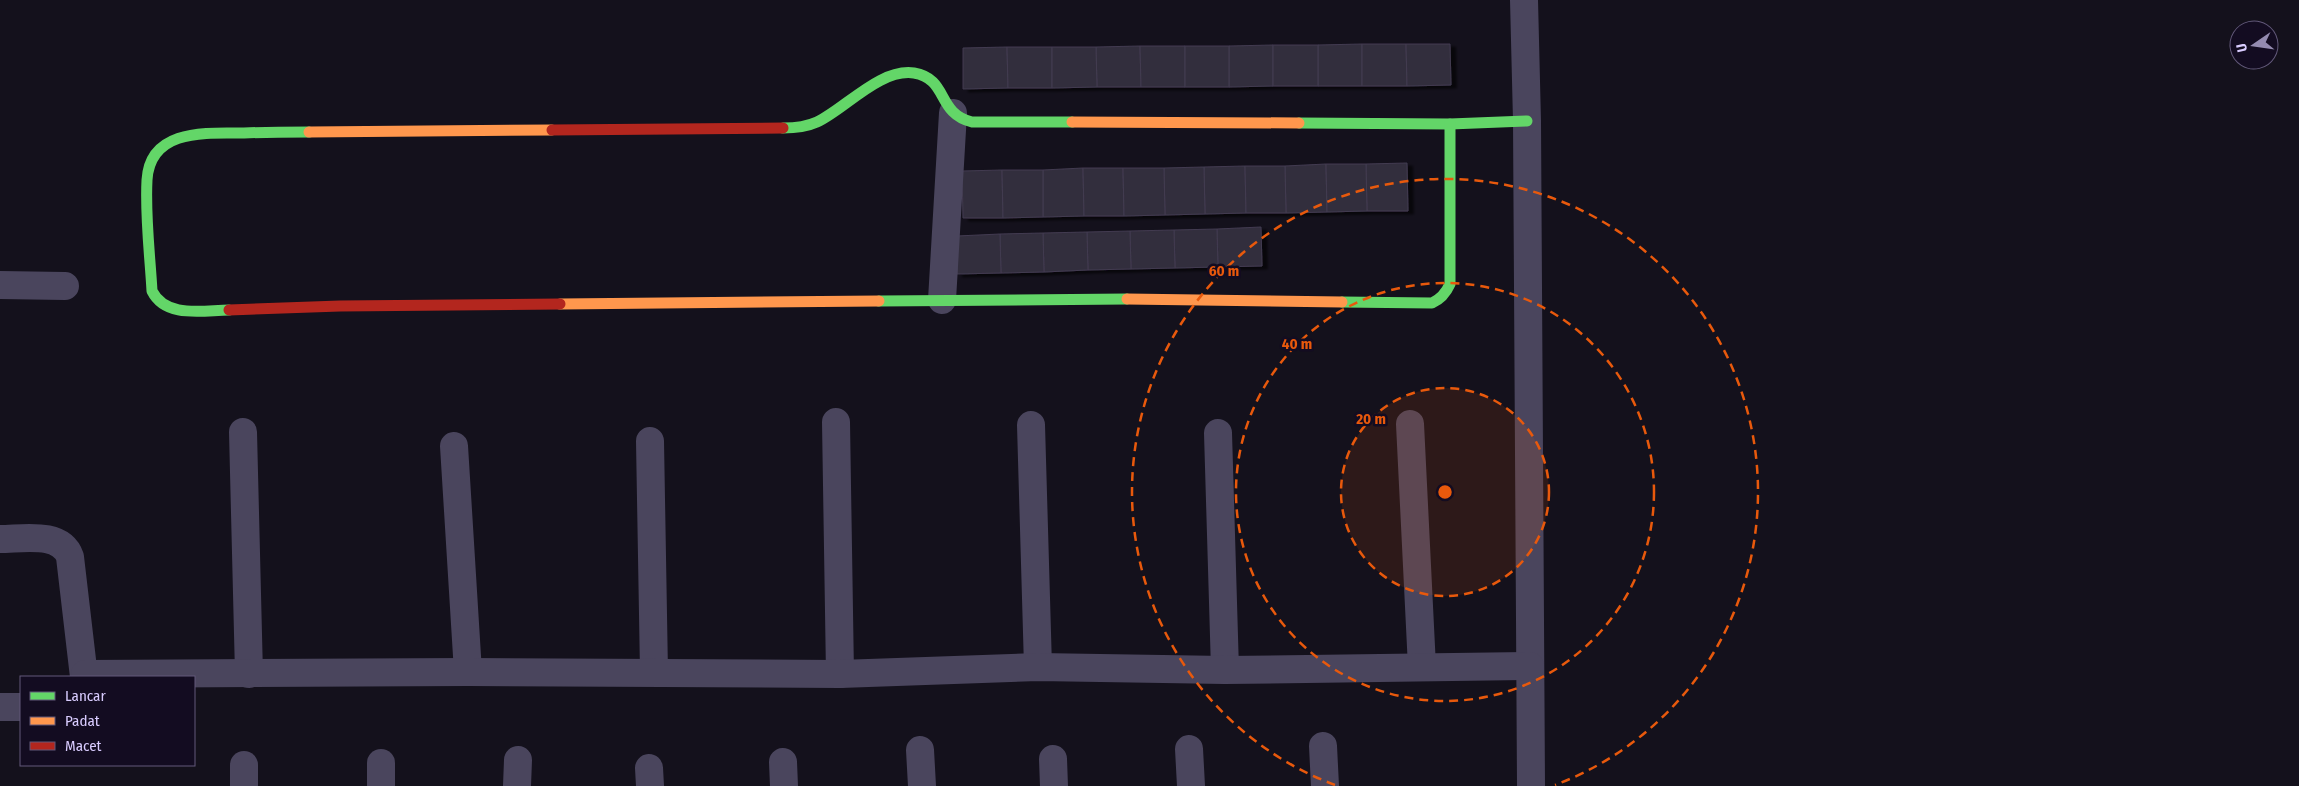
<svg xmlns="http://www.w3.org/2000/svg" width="2299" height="786" font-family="'Fira Sans Condensed',sans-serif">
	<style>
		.building { fill: #332e3e; stroke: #423b50; filter: url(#shadow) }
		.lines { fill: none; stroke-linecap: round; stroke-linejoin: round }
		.street { stroke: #4a455d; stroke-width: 28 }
		.fast { stroke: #63d668; stroke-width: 11 }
		.slow { stroke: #ff974d; stroke-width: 11 }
		.jam { stroke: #b3261e; stroke-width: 11 }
		.ring { fill: none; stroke: #e8590c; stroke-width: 2.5; stroke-dasharray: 9 6 }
		.centre { fill: #e8590c; stroke: #130c21; stroke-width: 2.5 }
		.ring-label { font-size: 15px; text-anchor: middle; font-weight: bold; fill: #e8590c; stroke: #130c21; stroke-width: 5; stroke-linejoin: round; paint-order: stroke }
	</style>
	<defs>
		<filter id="shadow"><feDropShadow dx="5.5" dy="3" stdDeviation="1" flood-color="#0009"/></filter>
	</defs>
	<rect width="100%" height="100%" fill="#14111c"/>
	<g class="building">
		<polygon points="1362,44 1362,86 1318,86 1318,45"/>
		<polygon points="1362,44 1406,44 1407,86 1362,86"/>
		<polygon points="1406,44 1450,44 1451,85 1407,86"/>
		<polygon points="1273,45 1273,86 1229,87 1229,46"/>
		<rect x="1273" y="45" width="45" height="41"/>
		<polygon points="1140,46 1141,87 1097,87 1096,47"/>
		<polygon points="1140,46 1185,46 1185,87 1141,87"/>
		<rect x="1185" y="46" width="44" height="41"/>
		<polygon points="1007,47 1008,88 963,89 963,48"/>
		<polygon points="1007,47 1052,47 1052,88 1008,88"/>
		<polygon points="1052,47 1096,47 1097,87 1052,88"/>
		<polygon points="1407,163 1408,211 1367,211 1366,164"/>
		<polygon points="1326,164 1327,212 1286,213 1285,166"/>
		<polygon points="1326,164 1366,164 1367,211 1327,212"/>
		<polygon points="1245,166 1246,213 1205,214 1204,167"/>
		<polygon points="1245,166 1285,166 1286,213 1246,213"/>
		<polygon points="1204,167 1205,214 1165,215 1164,168"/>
		<polygon points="1083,168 1084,216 1043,217 1043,170"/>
		<polygon points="1083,168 1123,168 1124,216 1084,216"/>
		<polygon points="1123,168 1164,168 1165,215 1124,216"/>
		<polygon points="1002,170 1003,218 963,218 962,171"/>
		<polygon points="1002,170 1043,170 1043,217 1003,218"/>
		<polygon points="1261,227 1262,266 1218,267 1217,229"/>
		<polygon points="1217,229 1218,267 1175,268 1174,230"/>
		<polygon points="1174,230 1175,268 1131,269 1130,231"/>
		<polygon points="1130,231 1131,269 1088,270 1087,232"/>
		<polygon points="1087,232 1088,270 1044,272 1043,233"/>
		<polygon points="1043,233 1044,272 1001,273 1000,234"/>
		<polygon points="1000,234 1001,273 957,274 957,236"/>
	</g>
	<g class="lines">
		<g class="street">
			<polyline points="1524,0 1527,121 1531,786"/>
			<polyline points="0,285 65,286"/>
			<polyline points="942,300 953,113"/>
			<polyline points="836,422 840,674"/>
			<polyline points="1410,424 1422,667"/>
			<polyline points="1031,425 1038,667"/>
			<polyline points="243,432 249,674"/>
			<polyline points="1218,433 1225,670"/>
			<polyline points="650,441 654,672"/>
			<polyline points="454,446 468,672"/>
			<path d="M0 539C23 539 61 531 70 557L84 677"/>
			<polyline points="85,674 468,672 840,674 1038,667 1225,670 1530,666"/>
			<polyline points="0,707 21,707"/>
			<polyline points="1323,746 1325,786"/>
			<polyline points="1189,749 1191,786"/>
			<polyline points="920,750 922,786"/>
			<polyline points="1053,759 1054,786"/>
			<polyline points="783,762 784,786"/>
			<polyline points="381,763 381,786"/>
			<polyline points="244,765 244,786"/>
			<polyline points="649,768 650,786"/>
			<polyline points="517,786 518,760"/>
		</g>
		<g class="fast">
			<polyline points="1299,123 1450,124 1527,121"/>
			<path d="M783 128C795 128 806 127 817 122 845 109 880 68 914 73 949 79 936 113 972 122H1072"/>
			<polyline points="879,301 1127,299"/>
			<path d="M1342 302 1432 303C1441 299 1446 293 1450 284V124"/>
			<path d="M229 310C204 310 166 319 152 291 150 255 145 217 147 180 150 128 207 133 244 133 266 132 287 132 309 132"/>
		</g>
		<g class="slow">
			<polyline points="1072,122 1299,123"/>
			<polyline points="309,132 552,130"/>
			<polyline points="1127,299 1342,302"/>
			<polyline points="560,304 879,301"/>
		</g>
		<g class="jam">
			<polyline points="552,130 783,128"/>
			<polyline points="229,310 340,306 560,304"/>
		</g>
	</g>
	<circle cx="1445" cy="492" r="104" fill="#e8590c" fill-opacity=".12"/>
	<g class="ring">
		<circle cx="1445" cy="492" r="104"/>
		<circle cx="1445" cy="492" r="209"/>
		<path d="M1335 785A313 313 0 1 1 1555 785"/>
	</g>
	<circle cx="1445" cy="492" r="8" class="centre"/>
	<g class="ring-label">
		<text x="1224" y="276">60 m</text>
		<text x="1297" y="349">40 m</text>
		<text x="1371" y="424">20 m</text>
	</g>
	<rect x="20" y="676" width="175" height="90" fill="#130c21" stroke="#62597a"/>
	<rect x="30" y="692" width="25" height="8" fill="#63d668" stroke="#62597a"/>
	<text x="65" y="701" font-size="15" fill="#d9ccff">Lancar</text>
	<rect x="30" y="717" width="25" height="8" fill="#ff974d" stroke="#62597a"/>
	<text x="65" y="726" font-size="15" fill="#d9ccff">Padat</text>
	<rect x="30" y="742" width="25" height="8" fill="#b3261e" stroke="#62597a"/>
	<text x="65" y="751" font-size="15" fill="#d9ccff">Macet</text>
	<g transform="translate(2254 45) rotate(257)"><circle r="24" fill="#130c21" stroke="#62597a"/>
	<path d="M0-4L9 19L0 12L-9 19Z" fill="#948bb0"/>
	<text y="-8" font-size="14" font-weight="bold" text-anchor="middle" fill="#d9ccff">U</text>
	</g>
</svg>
